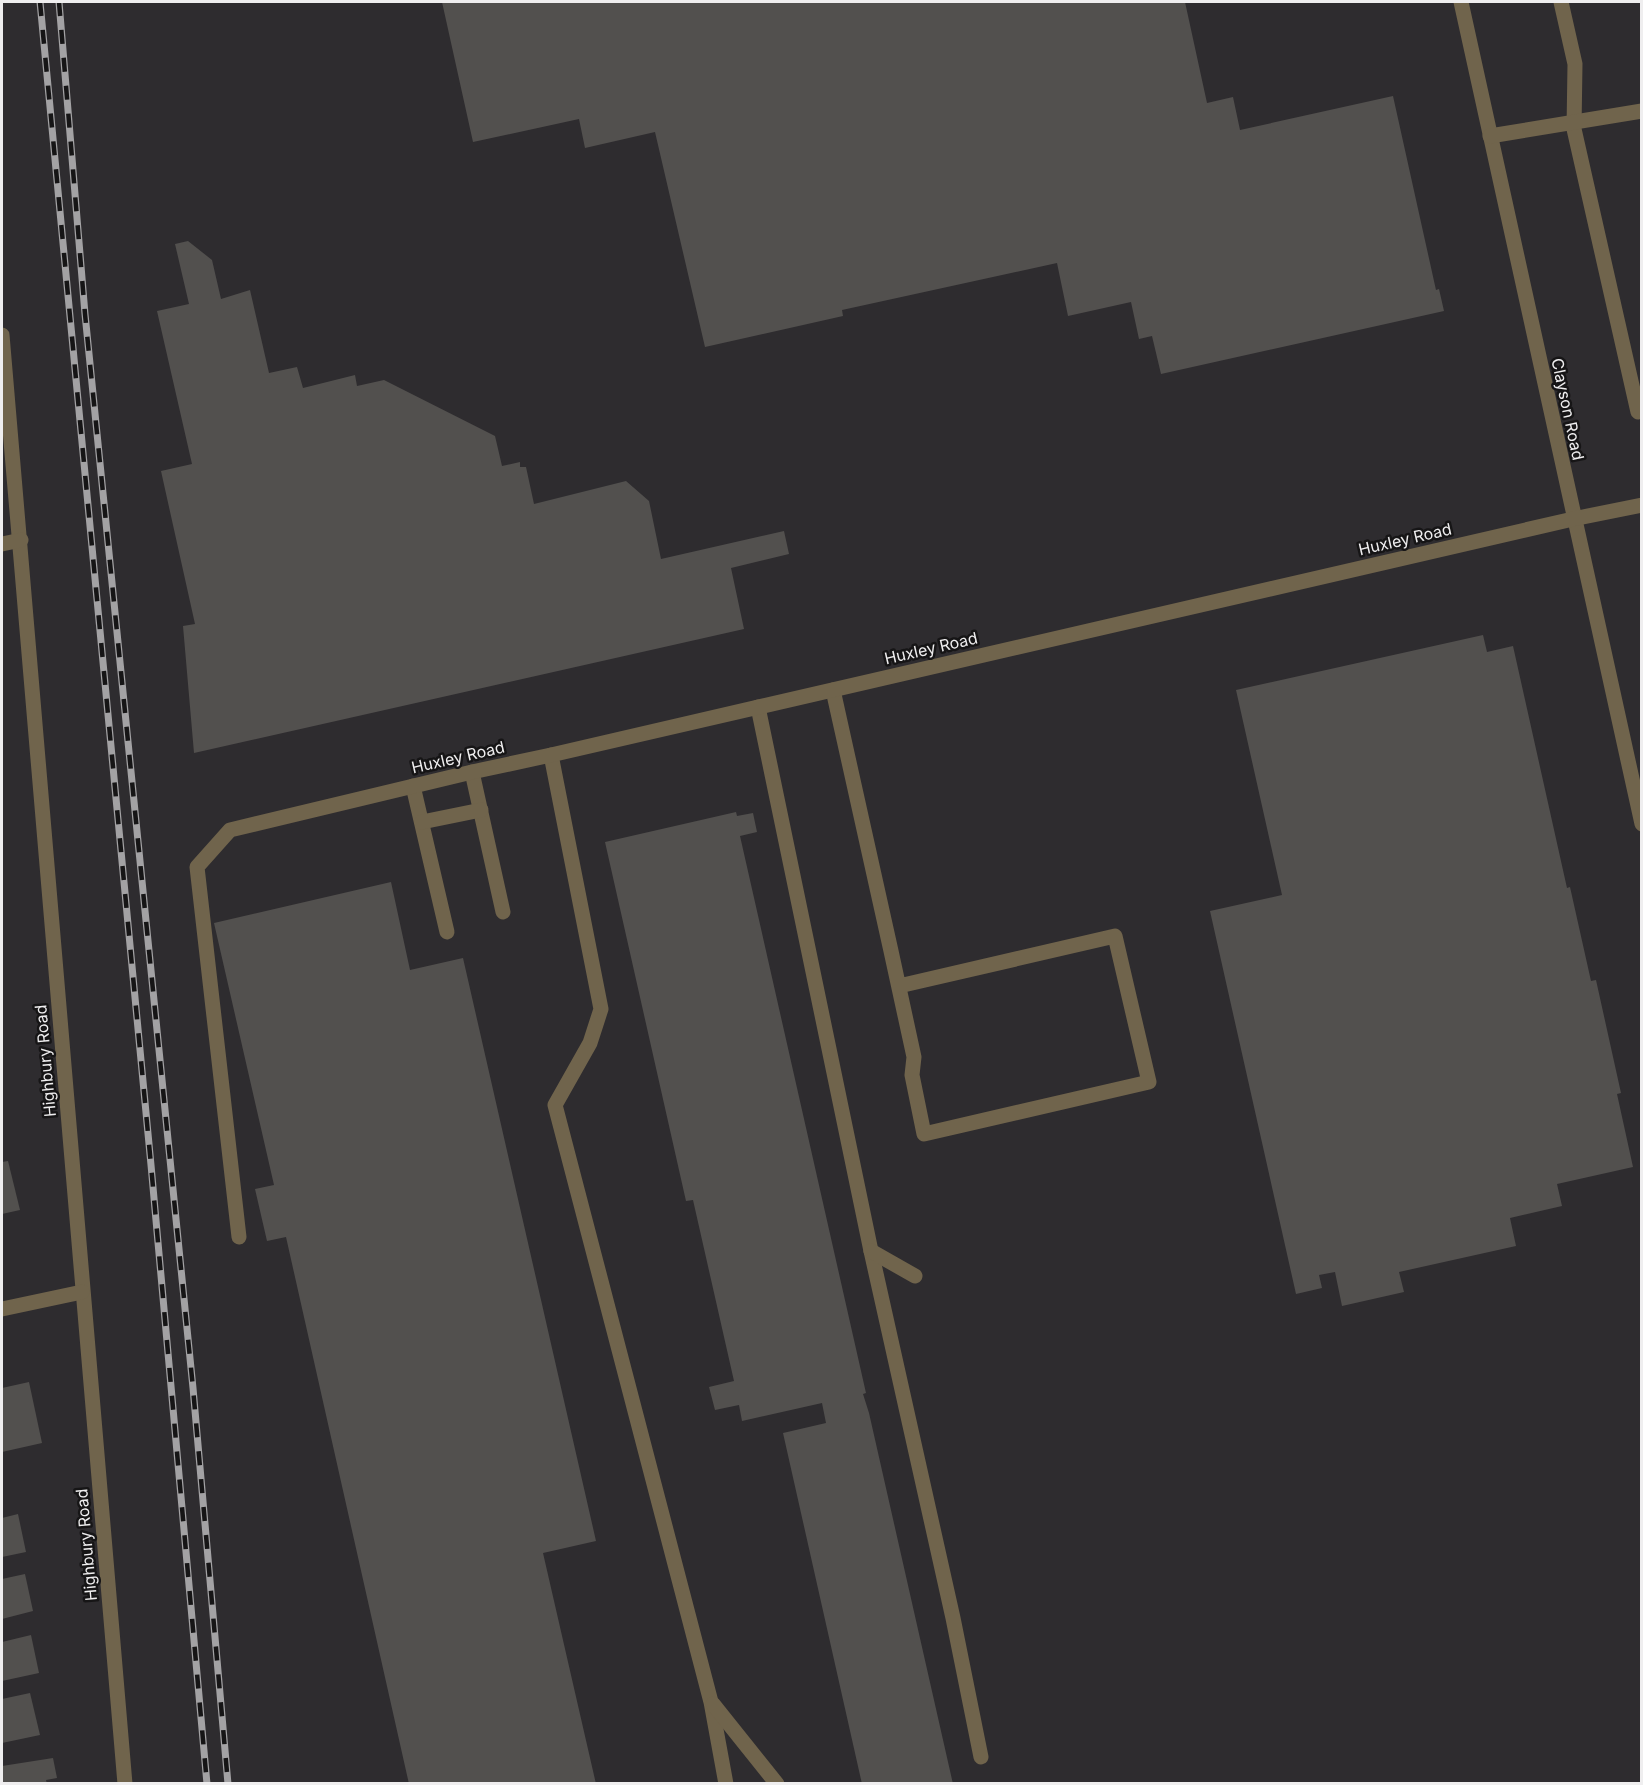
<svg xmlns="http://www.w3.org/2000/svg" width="1643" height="1785" font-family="Inter,sans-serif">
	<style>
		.building { fill: #52504e }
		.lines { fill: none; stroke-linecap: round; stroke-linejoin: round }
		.minor { stroke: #70644c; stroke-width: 15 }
		.rail-casing { stroke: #a3a2a4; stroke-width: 7 }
		.rail { stroke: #161516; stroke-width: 4.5; stroke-dasharray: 14; stroke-linecap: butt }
		.labels { text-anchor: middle; stroke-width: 5; stroke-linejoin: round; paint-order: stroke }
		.street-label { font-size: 16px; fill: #efeeef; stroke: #161516 }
	</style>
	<rect width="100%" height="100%" fill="#2e2c2f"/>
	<g class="building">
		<polygon points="442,2 1185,2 1207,103 1233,97 1240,130 1393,96 1436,290 1439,289 1444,311 1161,374 1152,336 1139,339 1131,302 1068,316 1057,263 842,310 843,316 705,347 655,132 585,148 579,119 473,142"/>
		<polygon points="188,241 212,260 221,299 250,290 269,373 297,367 303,388 355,375 357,386 384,380 495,436 502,466 520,462 520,467 526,467 534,504 626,481 649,501 661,559 784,531 789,554 731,568 744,629 194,753 183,626 195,624 161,471 192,464 157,311 189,304 175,244"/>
		<polygon points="1483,635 1487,652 1513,646 1567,888 1570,887 1591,981 1596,980 1621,1093 1617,1094 1633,1167 1557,1184 1562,1206 1510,1218 1516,1246 1399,1272 1404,1292 1342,1306 1335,1272 1319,1275 1322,1288 1296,1294 1210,911 1282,895 1236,690"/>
		<polygon points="736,812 737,816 753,813 757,832 740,836 866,1393 863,1394 869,1413 953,1784 862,1784 783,1433 826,1423 822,1403 742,1421 739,1405 715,1410 709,1387 734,1381 693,1200 686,1201 605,842"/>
		<polygon points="391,882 410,970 463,958 596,1541 543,1553 596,1784 409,1784 286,1237 267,1241 255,1189 274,1185 214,923"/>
		<polygon points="8,1161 20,1210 2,1214 2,1162"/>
		<polygon points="29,1382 42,1443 2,1452 2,1388"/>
		<polygon points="18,1514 26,1552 2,1557 2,1518"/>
		<polygon points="25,1574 33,1611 2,1619 2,1579"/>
		<polygon points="31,1635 39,1673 2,1681 2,1642"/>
		<polygon points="30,1693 40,1735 2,1743 2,1699"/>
		<polygon points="53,1758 57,1778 46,1780 47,1784 2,1784 2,1766"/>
	</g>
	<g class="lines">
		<g class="minor">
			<polyline points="1461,2 1642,824"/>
			<polyline points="1561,2 1575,64 1574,129 1638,412"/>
			<polyline points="1490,136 1642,111"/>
			<polyline points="2,335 125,1784"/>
			<polyline points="2,544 21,540"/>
			<polyline points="833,690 891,951 914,1057 912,1075 924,1134 1149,1082 1115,936 899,986"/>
			<polyline points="758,707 871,1251 953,1618 981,1757"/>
			<polyline points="551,755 601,1009 590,1043 555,1105 711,1702 726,1784"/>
			<polyline points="472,772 503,912"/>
			<polyline points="413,786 447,932"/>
			<polyline points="422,822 481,810"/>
			<polyline points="239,1237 197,867 230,830 472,772 551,755 1573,519 1642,505"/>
			<polyline points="871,1251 915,1276"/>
			<polyline points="2,1309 82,1292"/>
			<polyline points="713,1704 777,1784"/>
		</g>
		<defs>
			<g id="rail">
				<polyline points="40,2 151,1165 207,1784"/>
				<polyline points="59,2 85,314 193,1388 228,1784"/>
			</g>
		</defs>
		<use href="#rail" class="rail-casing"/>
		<use href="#rail" class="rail"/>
	</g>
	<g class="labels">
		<g class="street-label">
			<text transform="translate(1568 409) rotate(78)" y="6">Clayson Road</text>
			<text transform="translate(1405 539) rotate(-13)" y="6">Huxley Road</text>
			<text transform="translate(931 648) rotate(-13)" y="6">Huxley Road</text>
			<text transform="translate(458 757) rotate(-13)" y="6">Huxley Road</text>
			<text transform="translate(45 1061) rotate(-95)" y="6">Highbury Road</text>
			<text transform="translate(86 1545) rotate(-95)" y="6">Highbury Road</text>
		</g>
	</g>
	<rect width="1643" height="1785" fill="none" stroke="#efeeef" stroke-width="6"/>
</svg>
